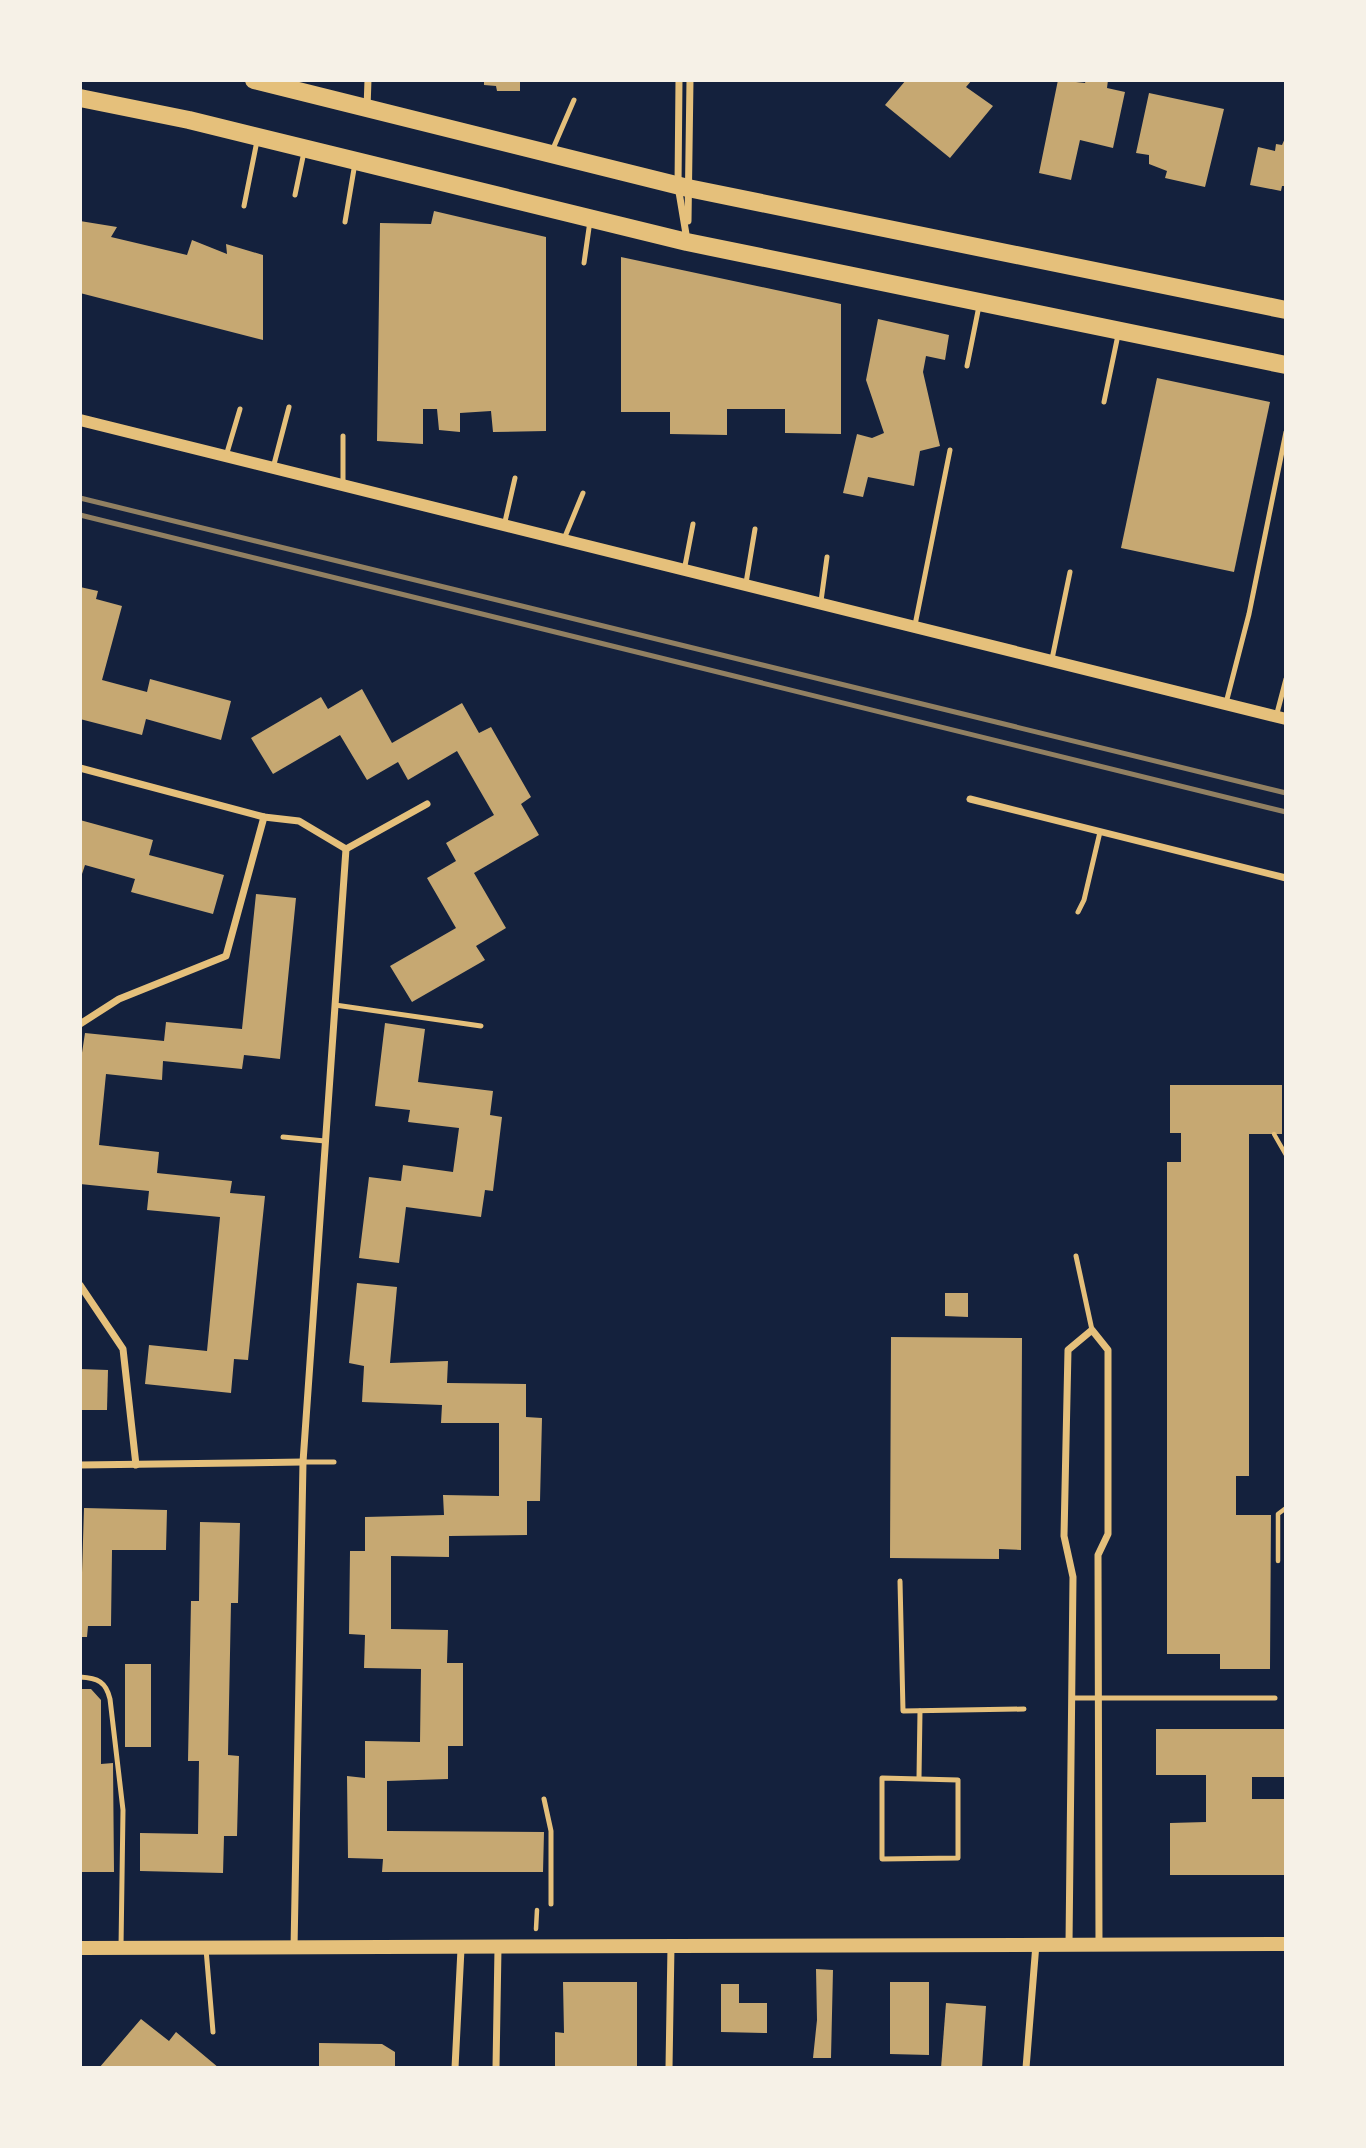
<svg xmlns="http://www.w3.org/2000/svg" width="1366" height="2148" font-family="'Fira Sans Condensed',sans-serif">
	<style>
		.building { fill: #c6a872 }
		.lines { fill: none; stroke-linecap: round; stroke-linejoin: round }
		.path { stroke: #e5c07b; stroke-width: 4.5 }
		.service { stroke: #e5c07b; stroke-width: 5 }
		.minor { stroke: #e5c07b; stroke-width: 7 }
		.tertiary { stroke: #e5c07b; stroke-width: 12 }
		.secondary { stroke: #e5c07b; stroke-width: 14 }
		.primary { stroke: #e5c07b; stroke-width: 18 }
		.rail { stroke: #918062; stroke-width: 5 }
	</style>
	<rect width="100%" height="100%" fill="#14213d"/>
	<g class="building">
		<polygon points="484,80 520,80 520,91 497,91 496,86 484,85"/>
		<polygon points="906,80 972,80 966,87 993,106 950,158 885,105"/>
		<polygon points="1058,80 1085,83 1086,80 1108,80 1107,88 1125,92 1113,148 1080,140 1071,180 1039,173"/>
		<polygon points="1149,93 1224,109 1205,187 1165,178 1167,171 1149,164 1149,155 1136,153"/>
		<polygon points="1286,136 1286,186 1282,186 1281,191 1250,185 1258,147 1275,151 1276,144 1282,145"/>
		<polygon points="434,211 546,237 546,431 493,432 491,411 460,413 460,432 439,430 437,409 423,409 423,444 377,441 380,223 431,224"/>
		<polygon points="80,221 117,227 111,237 187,255 192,240 227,254 226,244 263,255 263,340 80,293"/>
		<polygon points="621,257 841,304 841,434 785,433 785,409 727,409 727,435 670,434 670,412 621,412"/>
		<polygon points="878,319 949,335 945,360 926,356 923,372 940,446 920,451 914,486 868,477 863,497 843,493 857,434 872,438 884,433 866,380"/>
		<polygon points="1157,378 1270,402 1234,572 1121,548"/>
		<polygon points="80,587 98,591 96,599 122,606 102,680 147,692 150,679 231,701 221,740 146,719 142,735 80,719"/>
		<polygon points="362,689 392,743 462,703 479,733 491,727 531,797 521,804 539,835 474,873 506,928 476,946 485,960 412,1002 390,966 456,928 427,878 456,861 446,843 494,815 457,751 408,780 398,762 367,780 340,735 273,774 251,738 321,697 328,709"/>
		<polygon points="80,820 153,840 149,855 224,875 213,914 131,892 135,879 85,865 80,880"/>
		<polygon points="256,894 296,898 280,1059 244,1055 242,1069 163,1061 162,1080 106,1074 99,1145 159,1152 157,1173 232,1181 230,1193 265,1196 248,1360 234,1359 231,1393 145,1384 149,1345 207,1351 220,1217 147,1210 149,1191 80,1184 80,1066 85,1033 164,1041 166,1022 242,1029"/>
		<polygon points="385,1023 425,1029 418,1082 493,1091 490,1115 502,1117 493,1191 485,1190 481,1217 406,1207 399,1263 359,1258 369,1177 401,1181 403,1165 453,1172 459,1128 408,1122 410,1110 375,1106"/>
		<polygon points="1170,1085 1282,1085 1282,1134 1249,1134 1249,1476 1236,1476 1236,1515 1271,1515 1270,1669 1220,1669 1220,1654 1167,1654 1167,1162 1181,1162 1181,1133 1170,1133"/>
		<polygon points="357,1283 397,1287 390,1363 448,1361 447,1383 526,1384 526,1417 542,1418 540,1501 527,1501 527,1535 449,1536 449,1557 391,1556 391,1629 448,1630 447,1663 463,1663 463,1746 448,1746 448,1779 387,1781 387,1831 544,1832 543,1872 382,1872 383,1859 348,1858 347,1776 365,1778 365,1741 420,1742 421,1669 364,1668 365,1635 349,1634 350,1551 365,1551 365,1517 444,1515 443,1495 499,1496 499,1423 441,1423 442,1405 362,1402 364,1366 349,1363"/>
		<polygon points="945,1293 968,1293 968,1317 945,1316"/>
		<polygon points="891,1337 1022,1338 1021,1550 999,1549 999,1559 890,1558"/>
		<polygon points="80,1369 108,1370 107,1410 80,1410"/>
		<polygon points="84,1508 167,1510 166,1550 112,1550 111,1626 88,1626 87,1637 80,1637"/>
		<polygon points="200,1522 240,1523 238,1603 231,1603 228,1755 239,1756 237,1836 224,1836 223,1873 140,1871 140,1833 198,1834 199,1761 188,1761 191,1601 199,1601"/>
		<rect x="125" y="1664" width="26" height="83"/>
		<polygon points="80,1689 91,1689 101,1700 101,1764 113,1763 114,1872 80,1872"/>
		<polygon points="1156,1729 1286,1729 1286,1777 1252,1777 1252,1799 1286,1799 1286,1875 1170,1875 1170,1823 1206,1822 1206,1775 1156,1775"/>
		<polygon points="816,1969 833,1970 831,2058 813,2058 817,2020"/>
		<polygon points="563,1982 637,1982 637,2068 555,2068 555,2032 564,2033"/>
		<polygon points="890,1982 929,1982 929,2055 890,2054"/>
		<polygon points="721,1984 739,1984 739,2003 767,2003 767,2033 721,2032"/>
		<polygon points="946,2003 986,2006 982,2068 941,2068"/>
		<polygon points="141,2019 169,2041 176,2032 219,2068 99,2068"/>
		<polygon points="319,2043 382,2044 395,2052 395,2068 319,2068"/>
	</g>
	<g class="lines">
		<g class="path">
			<polyline points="1274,1134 1286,1155"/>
			<polyline points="1278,1561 1278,1514 1286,1508"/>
			<polyline points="536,1929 537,1910"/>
		</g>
		<g class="service">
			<polyline points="552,151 574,100"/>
			<polyline points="295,195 304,152"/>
			<polyline points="244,206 257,141"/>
			<polyline points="345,222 355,163"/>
			<polyline points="584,263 590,221"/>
			<polyline points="967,366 979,306"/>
			<polyline points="1104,402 1118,335"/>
			<polyline points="226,456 240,409"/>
			<polyline points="273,468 289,407"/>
			<polyline points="343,485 343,436"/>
			<polyline points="504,526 515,478"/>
			<polyline points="564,539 583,493"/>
			<polyline points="684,571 693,524"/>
			<polyline points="746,583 755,529"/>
			<polyline points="821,601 827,557"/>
			<polyline points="915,625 950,450"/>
			<polyline points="1052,659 1070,572"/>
			<polyline points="1226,703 1249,614 1286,432"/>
			<polyline points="1276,717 1286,679"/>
			<polyline points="1078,912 1084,900 1100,832"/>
			<polyline points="335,1005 481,1026"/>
			<polyline points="283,1137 325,1141"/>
			<polyline points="1076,1256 1092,1330"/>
			<polyline points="303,1462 334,1462"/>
			<polyline points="900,1581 903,1711 1024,1709"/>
			<path d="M80 1677C98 1678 106 1682 110 1699L123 1810 121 1947"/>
			<polyline points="1073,1698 1275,1698"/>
			<polygon points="882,1778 958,1780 958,1858 882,1859"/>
			<polyline points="919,1778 920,1711"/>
			<polyline points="544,1799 551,1831 551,1904"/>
			<polyline points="206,1949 213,2032"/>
		</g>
		<g class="minor">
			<polyline points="679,80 678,186 687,240"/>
			<polyline points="367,108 368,80"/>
			<polyline points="688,221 690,80"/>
			<polyline points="80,768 264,817 299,821 346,849"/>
			<polyline points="970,799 1286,878"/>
			<polyline points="346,849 427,804"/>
			<polyline points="80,1024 119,999 226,956 264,817"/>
			<polyline points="80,1285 123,1349 136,1465"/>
			<polyline points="80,1465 303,1462"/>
			<polyline points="1069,1944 1073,1577 1064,1536 1068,1350 1092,1330 1108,1350 1108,1534 1098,1555 1099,1944"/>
			<polyline points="294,1949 303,1462 346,849"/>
			<polyline points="455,2068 461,1949"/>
			<polyline points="496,2068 498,1948"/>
			<polyline points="669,2068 671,1946"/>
			<polyline points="1026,2068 1036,1944"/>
		</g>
		<polyline class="tertiary" points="80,420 1286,719"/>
		<polyline class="secondary" points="80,1948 1286,1944"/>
		<g class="primary">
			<polyline points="254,80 688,188 1286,310"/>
			<polyline points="80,98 189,120 687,242 1286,365"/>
		</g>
		<g class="rail">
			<polyline points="80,498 1286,793"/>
			<polyline points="80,515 1286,812"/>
		</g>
	</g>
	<rect width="1366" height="2148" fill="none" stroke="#f6f1e7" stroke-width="164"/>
</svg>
